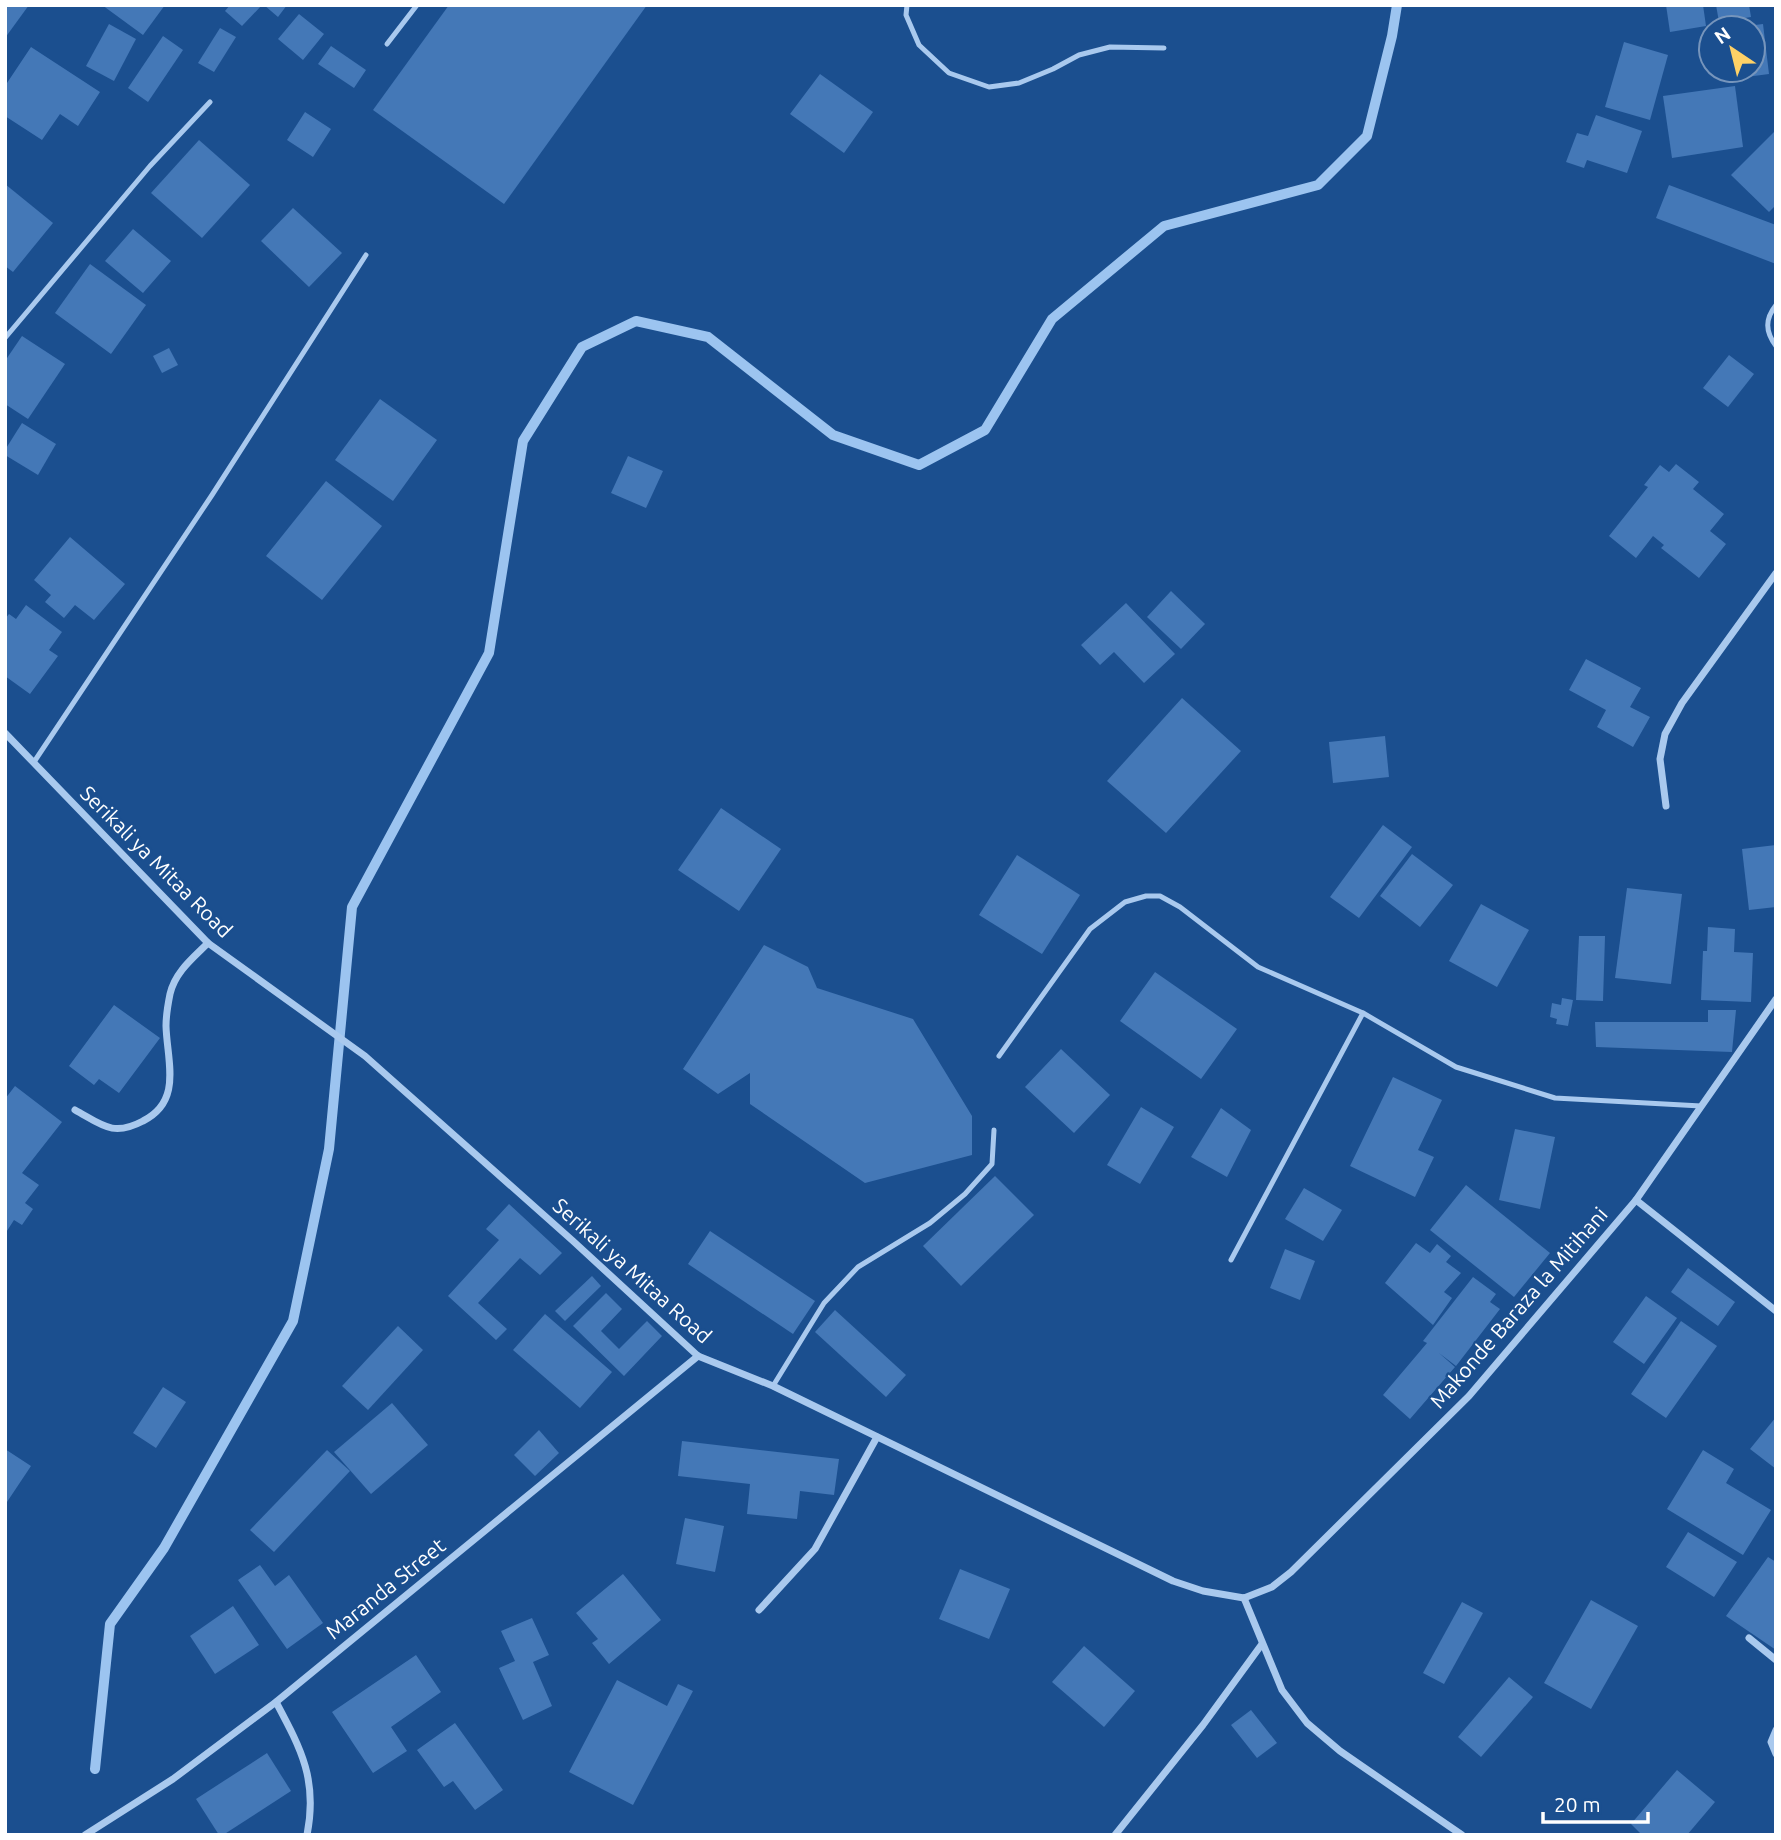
<svg xmlns="http://www.w3.org/2000/svg" width="1781" height="1840" font-family="Ubuntu,sans-serif">
	<style>
		.lines { fill: none; stroke-linecap: round; stroke-linejoin: round }
		.stream { stroke: #9cc4f0; stroke-width: 10 }
		.building { fill: #4478b7 }
		.service { stroke: #a9c9ee; stroke-width: 5 }
		.minor { stroke: #a9c9ee; stroke-width: 7 }
		.labels { text-anchor: middle; stroke-width: 5; stroke-linejoin: round; paint-order: stroke }
		.street-label { font-size: 21px; fill: #fff; stroke: #1b4f8f }
	</style>
	<rect width="100%" height="100%" fill="#1b4f8f"/>
	<g class="lines">
		<polyline class="stream" points="95,1769 110,1624 164,1548 293,1321 329,1149 352,907 489,653 523,441 582,347 636,321 708,337 833,435 919,465 985,430 1052,319 1164,226 1318,185 1367,136 1392,36 1397,5"/>
	</g>
	<g class="building">
		<polygon points="5,5 29,5 5,38"/>
		<polygon points="102,5 165,5 143,35"/>
		<polygon points="230,5 262,5 242,26 225,11"/>
		<polygon points="264,5 287,5 278,17"/>
		<polygon points="449,5 647,5 504,204 373,110"/>
		<polygon points="1666,5 1703,5 1706,26 1670,32"/>
		<polygon points="1716,5 1749,5 1751,17 1719,22"/>
		<polygon points="299,14 324,34 303,60 278,39"/>
		<polygon points="109,24 136,39 114,81 86,66"/>
		<polygon points="1763,24 1769,74 1731,79 1730,70 1753,70 1753,28 1747,28 1747,26"/>
		<polygon points="220,28 236,37 214,72 198,63"/>
		<polygon points="163,36 183,50 148,102 128,88"/>
		<polygon points="1624,42 1668,55 1650,120 1605,107"/>
		<polygon points="331,46 366,70 354,88 318,64"/>
		<polygon points="31,47 100,92 78,126 60,114 42,140 5,116 5,86"/>
		<polygon points="820,74 873,112 844,153 790,114"/>
		<polygon points="1735,86 1743,147 1672,158 1663,96"/>
		<polygon points="305,112 331,129 313,157 287,140"/>
		<polygon points="1596,115 1642,131 1627,173 1587,160 1584,168 1566,162 1577,133 1588,136"/>
		<polygon points="1776,130 1776,205 1769,212 1731,175"/>
		<polygon points="199,140 250,185 202,238 151,193"/>
		<polygon points="5,184 53,223 13,272 5,266"/>
		<polygon points="1669,185 1776,225 1776,264 1656,218"/>
		<polygon points="293,208 342,253 309,287 261,241"/>
		<polygon points="133,229 171,261 143,293 105,261"/>
		<polygon points="90,264 146,305 111,354 55,313"/>
		<polygon points="22,336 65,364 28,419 5,404 5,361"/>
		<polygon points="169,348 178,365 162,373 153,356"/>
		<polygon points="1729,355 1754,374 1728,407 1703,388"/>
		<polygon points="380,399 437,440 393,501 335,460"/>
		<polygon points="22,423 56,444 38,475 5,455 5,450"/>
		<polygon points="628,456 663,471 646,508 611,493"/>
		<polygon points="1676,464 1699,482 1693,489 1724,514 1710,531 1726,544 1699,578 1661,548 1664,545 1653,536 1636,558 1609,536 1648,487 1644,485 1660,465 1669,472"/>
		<polygon points="326,481 382,526 322,600 266,556"/>
		<polygon points="70,537 125,584 94,620 75,605 64,618 45,602 51,595 34,580"/>
		<polygon points="1171,591 1205,624 1181,649 1147,617"/>
		<polygon points="1126,603 1175,654 1144,683 1114,652 1100,665 1081,645"/>
		<polygon points="26,605 62,632 49,650 58,656 30,694 5,676 5,619 9,614 16,619"/>
		<polygon points="1586,659 1641,688 1630,707 1650,717 1633,747 1597,727 1606,710 1569,690"/>
		<polygon points="1182,698 1241,751 1166,833 1107,781"/>
		<polygon points="1385,736 1389,777 1333,783 1329,742"/>
		<polygon points="721,808 781,849 739,911 678,870"/>
		<polygon points="1383,825 1412,847 1359,918 1330,897"/>
		<polygon points="1776,845 1776,907 1749,910 1742,849"/>
		<polygon points="1412,854 1453,885 1420,927 1380,896"/>
		<polygon points="1017,855 1080,895 1042,954 979,915"/>
		<polygon points="1627,888 1682,894 1671,984 1615,978"/>
		<polygon points="1481,904 1529,930 1497,987 1449,961"/>
		<polygon points="1708,927 1735,929 1734,952 1753,953 1751,1002 1701,1000 1703,951 1707,951"/>
		<polygon points="1579,936 1605,936 1603,1001 1576,1000"/>
		<polygon points="764,945 808,967 817,988 913,1019 972,1116 972,1155 865,1183 750,1104 750,1073 718,1094 683,1069"/>
		<polygon points="1155,972 1237,1029 1201,1079 1120,1021"/>
		<polygon points="1562,998 1573,1000 1568,1026 1556,1024 1557,1019 1550,1017 1552,1003 1561,1005"/>
		<polygon points="114,1005 160,1038 119,1093 99,1079 94,1085 69,1066"/>
		<polygon points="1708,1010 1736,1010 1732,1052 1596,1047 1595,1022 1708,1022"/>
		<polygon points="1061,1049 1110,1095 1074,1133 1025,1087"/>
		<polygon points="1393,1077 1442,1100 1418,1150 1434,1157 1415,1197 1350,1166"/>
		<polygon points="15,1086 62,1122 22,1173 39,1185 25,1203 33,1209 22,1225 14,1220 5,1234 5,1099"/>
		<polygon points="1141,1107 1174,1127 1140,1184 1107,1165"/>
		<polygon points="1221,1108 1251,1130 1227,1177 1191,1157"/>
		<polygon points="1515,1129 1555,1137 1540,1209 1499,1200"/>
		<polygon points="995,1176 1034,1215 961,1286 923,1246"/>
		<polygon points="1466,1185 1550,1253 1514,1297 1430,1230"/>
		<polygon points="1304,1188 1342,1210 1323,1241 1285,1219"/>
		<polygon points="509,1204 562,1253 540,1275 520,1258 478,1303 507,1329 496,1340 448,1296 499,1240 486,1229"/>
		<polygon points="710,1231 815,1301 793,1334 688,1264"/>
		<polygon points="1416,1243 1430,1253 1437,1244 1451,1256 1446,1262 1461,1273 1444,1292 1452,1298 1433,1325 1385,1283"/>
		<polygon points="1285,1249 1315,1261 1300,1300 1270,1288"/>
		<polygon points="1688,1268 1735,1302 1718,1326 1671,1292"/>
		<polygon points="592,1276 601,1286 565,1321 555,1311"/>
		<polygon points="1473,1277 1496,1294 1490,1302 1500,1309 1456,1366 1439,1353 1455,1367 1410,1419 1383,1395 1427,1343 1423,1341"/>
		<polygon points="606,1293 622,1309 601,1331 619,1349 647,1321 662,1336 624,1376 573,1326"/>
		<polygon points="1646,1296 1677,1318 1644,1364 1613,1342"/>
		<polygon points="835,1310 906,1375 886,1397 815,1332"/>
		<polygon points="545,1314 612,1372 580,1408 513,1350"/>
		<polygon points="1681,1321 1717,1346 1666,1418 1631,1394"/>
		<polygon points="398,1326 423,1350 368,1410 342,1386"/>
		<polygon points="163,1387 186,1402 156,1448 133,1433"/>
		<polygon points="392,1403 428,1445 371,1494 334,1452"/>
		<polygon points="1776,1417 1776,1469 1750,1449"/>
		<polygon points="539,1430 559,1453 535,1476 514,1455"/>
		<polygon points="682,1441 839,1459 834,1495 800,1491 797,1519 747,1514 750,1484 678,1476"/>
		<polygon points="5,1449 31,1466 5,1505"/>
		<polygon points="327,1450 350,1471 274,1552 250,1530"/>
		<polygon points="1703,1450 1734,1469 1726,1483 1771,1510 1743,1555 1667,1509"/>
		<polygon points="685,1518 724,1526 715,1572 676,1564"/>
		<polygon points="1688,1532 1737,1562 1714,1597 1666,1567"/>
		<polygon points="1768,1557 1776,1562 1776,1650 1726,1616"/>
		<polygon points="260,1565 275,1586 289,1575 323,1623 287,1649 238,1580"/>
		<polygon points="960,1569 1010,1589 989,1639 939,1619"/>
		<polygon points="623,1574 661,1620 609,1664 592,1643 598,1639 576,1613"/>
		<polygon points="1591,1600 1638,1626 1591,1709 1544,1683"/>
		<polygon points="1462,1602 1483,1613 1444,1684 1423,1673"/>
		<polygon points="233,1606 259,1645 215,1674 190,1636"/>
		<polygon points="532,1618 549,1655 533,1662 552,1706 523,1720 499,1668 515,1661 501,1631"/>
		<polygon points="1084,1646 1135,1691 1104,1727 1052,1682"/>
		<polygon points="416,1655 441,1692 391,1727 407,1751 373,1773 332,1712"/>
		<polygon points="1509,1677 1533,1697 1481,1757 1458,1737"/>
		<polygon points="617,1680 667,1706 678,1684 693,1691 633,1805 569,1772"/>
		<polygon points="1251,1710 1277,1743 1257,1758 1231,1725"/>
		<polygon points="455,1723 503,1790 475,1810 453,1781 444,1787 417,1750"/>
		<polygon points="267,1753 291,1791 223,1835 219,1835 196,1799"/>
		<polygon points="1677,1770 1715,1802 1687,1835 1642,1835 1631,1824"/>
	</g>
	<g class="lines">
		<g class="service">
			<polyline points="907,5 906,15 919,45 949,73 989,87 1019,83 1053,69 1079,55 1110,47 1164,48"/>
			<polyline points="387,44 417,5"/>
			<path d="M1776 305C1765 319 1765 331 1776 346"/>
			<polyline points="5,338 150,166 210,102"/>
			<polyline points="34,762 212,495 366,255"/>
			<polyline points="999,1056 1090,929 1125,902 1146,896 1160,896 1180,907 1258,967 1363,1013 1456,1067 1555,1098 1701,1106"/>
			<polyline points="1231,1260 1363,1013"/>
			<polyline points="773,1386 824,1303 858,1267 930,1223 965,1194 992,1164 994,1130"/>
		</g>
		<g class="minor">
			<polyline points="5,733 208,943 365,1056 573,1241 698,1356 773,1386 1173,1581 1203,1591 1244,1598"/>
			<polyline points="1666,806 1660,759 1665,734 1682,703 1776,573"/>
			<path d="M75 1110C102 1125 113 1137 143 1121 183 1101 167 1061 166 1026 166 1016 168 1004 170 994 175 972 193 958 208 943"/>
			<polyline points="1636,1200 1776,1311"/>
			<polyline points="1244,1598 1272,1587 1291,1572 1469,1396 1636,1200 1776,999"/>
			<polyline points="1244,1598 1282,1690 1307,1723 1340,1751 1462,1835"/>
			<polyline points="759,1610 815,1549 877,1437"/>
			<polyline points="1749,1638 1776,1660"/>
			<path d="M276 1702C301 1749 318 1780 307 1835"/>
			<polyline points="1776,1730 1771,1742 1776,1754"/>
			<polyline points="85,1835 173,1779 276,1702 698,1356"/>
			<polyline points="1115,1835 1203,1725 1262,1644"/>
		</g>
	</g>
	<g class="labels">
		<g class="street-label">
			<text transform="translate(156 862) rotate(45)" y="7">Serikali ya Mitaa Road</text>
			<text transform="translate(632 1271) rotate(42)" y="7">Serikali ya Mitaa Road</text>
			<text transform="translate(1519 1308) rotate(-49)" y="7">Makonde Baraza la Mitihani</text>
			<text transform="translate(386 1589) rotate(-39)" y="7">Maranda Street</text>
		</g>
	</g>
	<rect width="1781" height="1840" fill="none" stroke="#ffffff" stroke-width="14"/>
	<g transform="translate(1732 49) rotate(325)"><circle r="33" fill="#1b4f8f" stroke="#7695bc" stroke-width="2"/>
	<path d="M0-5L12 26L0 18L-12 26Z" fill="#ffd166"/>
	<text y="-10" font-size="19" font-weight="bold" text-anchor="middle" fill="#ffffff">N</text>
	</g>
	<path d="M1543 1812v10h105v-10" fill="none" stroke="#ffffff" stroke-width="3.5"/>
	<text x="1554" y="1812" font-size="21" fill="#ffffff" stroke="#1b4f8f" stroke-width="5" paint-order="stroke">20 m</text>
</svg>
